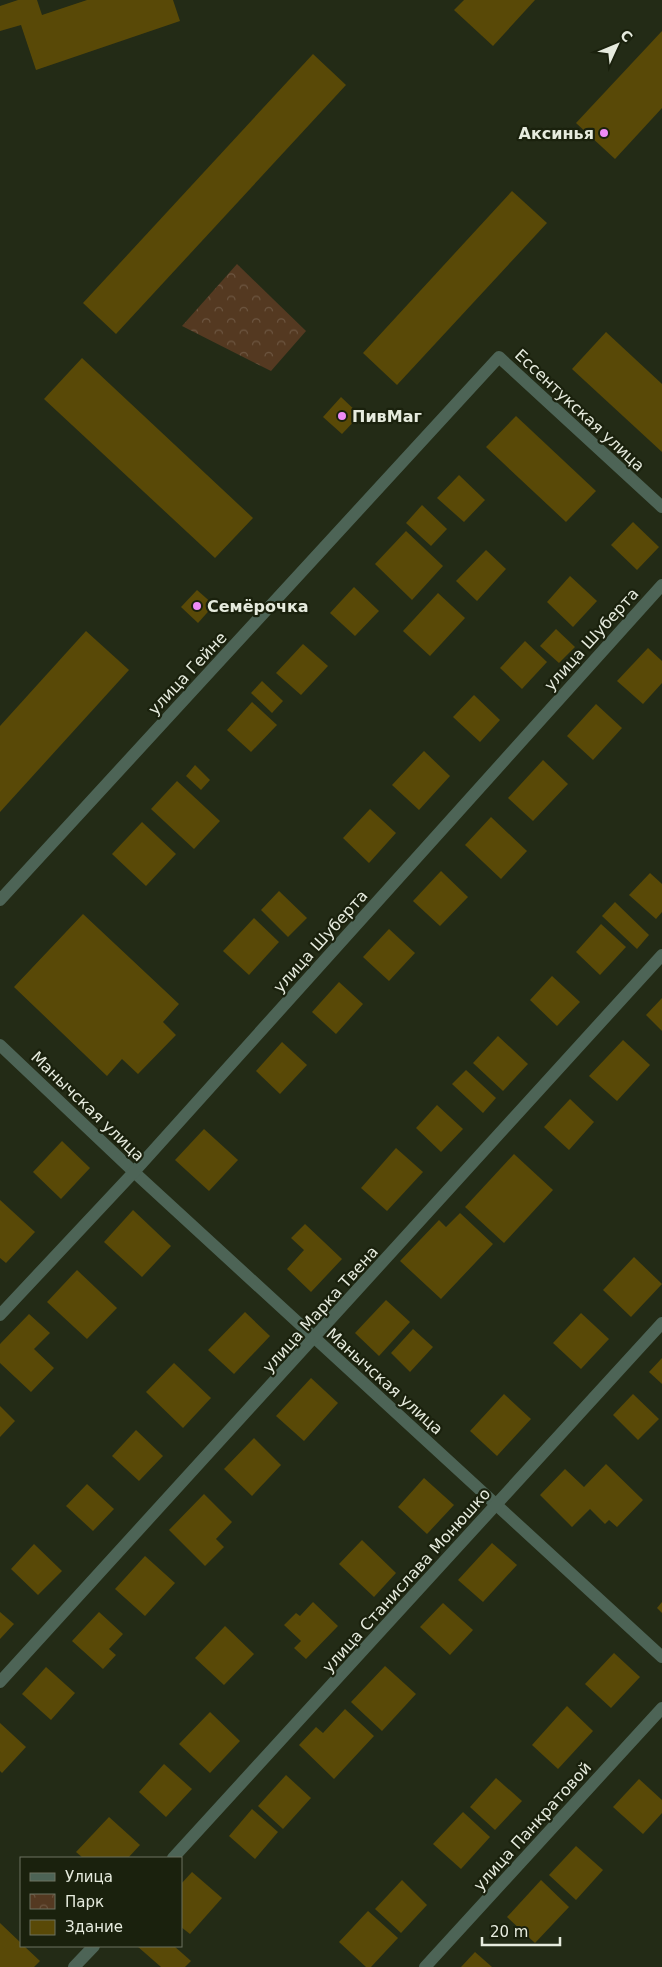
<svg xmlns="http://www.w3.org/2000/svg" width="662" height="1967" font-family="'DejaVu Sans',sans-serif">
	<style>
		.park { fill: url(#park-crowns) }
		.building { fill: #594907 }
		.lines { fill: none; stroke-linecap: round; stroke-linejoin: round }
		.minor { stroke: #4d6456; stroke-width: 12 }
		.poi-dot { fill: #ef8bf7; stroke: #1a210d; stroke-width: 2 }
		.labels { text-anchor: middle; stroke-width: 4.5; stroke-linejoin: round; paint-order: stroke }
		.poi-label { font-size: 16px; font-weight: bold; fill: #e6ebde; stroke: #1a210d; text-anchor: start }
		.street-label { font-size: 16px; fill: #e6ebde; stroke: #1a210d }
	</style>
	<defs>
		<pattern id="park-crowns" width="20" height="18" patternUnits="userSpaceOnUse" patternTransform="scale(1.25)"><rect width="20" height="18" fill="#543921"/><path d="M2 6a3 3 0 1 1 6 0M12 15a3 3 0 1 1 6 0" fill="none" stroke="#6d5641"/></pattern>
	</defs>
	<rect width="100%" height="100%" fill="#232b16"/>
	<polygon class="park" points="237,264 306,331 271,371 182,326"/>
	<g class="building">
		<polygon points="18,0 37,0 42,15 87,0 173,0 180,21 36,70 21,25 0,31 0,6"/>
		<polygon points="464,0 535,0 493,46 454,10"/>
		<polygon points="662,31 662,108 615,159 576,123"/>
		<polygon points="313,54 346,85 116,334 83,303"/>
		<polygon points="512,191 547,223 397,385 363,353"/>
		<polygon points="606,332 662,384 662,452 572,369"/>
		<polygon points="82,358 253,518 215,558 44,399"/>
		<polygon points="341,397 360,415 342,434 323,417"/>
		<polygon points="516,416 596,491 566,522 486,447"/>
		<polygon points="459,475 485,500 464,522 437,498"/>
		<polygon points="422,505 447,529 431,546 406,523"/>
		<polygon points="633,522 659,547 637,570 611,545"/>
		<polygon points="406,531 443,566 412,600 375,564"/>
		<polygon points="486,550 506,569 477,601 456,581"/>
		<polygon points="570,576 597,601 573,627 547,602"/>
		<polygon points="354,587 379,611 355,636 330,613"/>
		<polygon points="197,590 214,605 198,623 181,607"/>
		<polygon points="438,593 465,618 430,656 403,631"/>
		<polygon points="556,629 575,647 559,663 540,646"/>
		<polygon points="86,631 129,670 0,812 0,726"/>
		<polygon points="525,641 547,662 522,689 500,668"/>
		<polygon points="303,644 328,666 301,695 276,673"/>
		<polygon points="648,648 662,661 662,683 643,704 617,681"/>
		<polygon points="262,681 283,701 272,713 251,693"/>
		<polygon points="474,695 500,720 480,742 453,717"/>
		<polygon points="252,702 277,725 251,752 227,730"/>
		<polygon points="596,704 622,728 593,760 567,736"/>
		<polygon points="424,751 450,776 419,810 392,785"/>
		<polygon points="543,760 568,784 533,821 508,798"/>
		<polygon points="195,765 210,780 201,790 186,776"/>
		<polygon points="177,781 220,821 194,849 151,809"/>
		<polygon points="370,809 396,833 369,863 343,838"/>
		<polygon points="491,817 527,851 501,879 465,845"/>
		<polygon points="142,822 176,854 146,886 112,854"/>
		<polygon points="441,871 468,897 440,926 413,901"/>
		<polygon points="650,873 662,884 662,912 656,919 629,895"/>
		<polygon points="279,891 307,918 288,937 261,910"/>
		<polygon points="615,902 649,935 637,949 602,916"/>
		<polygon points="83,914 179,1004 163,1022 176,1035 138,1074 122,1059 107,1076 14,987"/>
		<polygon points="254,918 279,942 249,975 223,951"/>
		<polygon points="601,924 626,947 600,975 576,952"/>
		<polygon points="389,929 415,953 389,981 363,957"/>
		<polygon points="552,976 580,1002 557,1026 530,1000"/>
		<polygon points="339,982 363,1004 336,1034 312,1012"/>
		<polygon points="662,998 662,1031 646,1015"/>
		<polygon points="498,1036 528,1064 503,1091 473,1063"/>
		<polygon points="623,1040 650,1065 617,1101 589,1076"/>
		<polygon points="282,1042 307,1065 280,1094 256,1071"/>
		<polygon points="466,1070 496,1098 483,1113 452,1084"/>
		<polygon points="570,1099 594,1122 569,1150 544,1127"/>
		<polygon points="437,1105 463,1129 441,1152 416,1128"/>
		<polygon points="204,1129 238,1160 209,1191 175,1160"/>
		<polygon points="62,1141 90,1168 61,1199 33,1172"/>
		<polygon points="396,1148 423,1172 387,1211 361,1188"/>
		<polygon points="514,1154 553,1190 504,1243 465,1207"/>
		<polygon points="0,1200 35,1232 6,1263 0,1258"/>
		<polygon points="133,1210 171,1246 142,1277 104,1242"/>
		<polygon points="460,1213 493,1244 441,1299 400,1261 439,1220 446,1227"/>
		<polygon points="305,1224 342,1259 311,1292 287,1269 304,1250 291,1238"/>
		<polygon points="634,1257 662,1284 631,1317 603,1290"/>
		<polygon points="77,1270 117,1308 87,1339 47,1302"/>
		<polygon points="386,1300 410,1322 379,1356 355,1333"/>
		<polygon points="245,1312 270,1336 234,1374 208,1350"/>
		<polygon points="581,1313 609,1339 581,1369 553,1343"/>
		<polygon points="29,1314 50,1333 34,1349 54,1368 31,1392 0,1363 0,1344"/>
		<polygon points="413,1329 433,1347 410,1372 391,1353"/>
		<polygon points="662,1358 662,1384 649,1372"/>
		<polygon points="174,1363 211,1398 183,1428 146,1392"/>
		<polygon points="311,1378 338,1403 304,1441 276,1416"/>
		<polygon points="504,1394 531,1419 497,1456 470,1431"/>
		<polygon points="633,1394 659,1419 638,1440 613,1415"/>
		<polygon points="0,1406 15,1421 0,1437"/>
		<polygon points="136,1430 163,1456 139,1481 112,1456"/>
		<polygon points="254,1438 281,1465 252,1496 224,1469"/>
		<polygon points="606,1464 643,1500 617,1527 609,1520 605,1524 590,1509 572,1527 540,1495 565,1469 584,1487"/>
		<polygon points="424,1478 454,1505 427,1534 398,1507"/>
		<polygon points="87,1484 114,1509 93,1531 66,1506"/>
		<polygon points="204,1494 232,1522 216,1539 224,1547 205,1566 169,1530"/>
		<polygon points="362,1540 396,1573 374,1597 339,1564"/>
		<polygon points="492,1543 517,1565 483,1602 458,1580"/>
		<polygon points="34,1544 62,1571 38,1595 11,1569"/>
		<polygon points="145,1556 175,1583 145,1616 115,1589"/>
		<polygon points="313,1602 338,1626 306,1659 294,1648 301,1641 284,1625 296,1613 300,1616"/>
		<polygon points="662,1602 662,1613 657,1608"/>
		<polygon points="443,1603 473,1630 450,1655 420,1627"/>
		<polygon points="0,1612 14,1624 0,1639"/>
		<polygon points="99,1612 123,1634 109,1649 116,1655 103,1669 72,1641"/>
		<polygon points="225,1626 254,1654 224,1685 195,1658"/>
		<polygon points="614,1653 640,1677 611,1708 585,1684"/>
		<polygon points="385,1666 416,1694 382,1731 351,1702"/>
		<polygon points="46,1667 75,1693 51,1720 22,1694"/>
		<polygon points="567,1706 593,1731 558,1769 532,1745"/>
		<polygon points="345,1709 374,1736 334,1779 299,1745 316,1727 323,1733"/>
		<polygon points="210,1712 240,1741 210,1773 179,1744"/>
		<polygon points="0,1723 26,1747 2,1773 0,1771"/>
		<polygon points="164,1764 192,1789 166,1817 139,1792"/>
		<polygon points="286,1775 311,1798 283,1829 258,1806"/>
		<polygon points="496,1778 522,1801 495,1830 470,1807"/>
		<polygon points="639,1779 662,1800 662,1813 643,1834 613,1807"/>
		<polygon points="252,1809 278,1832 255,1859 229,1836"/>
		<polygon points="463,1812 490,1837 461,1869 433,1844"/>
		<polygon points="109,1817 140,1845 128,1858 83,1858 76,1852"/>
		<polygon points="576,1846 603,1870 576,1900 549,1875"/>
		<polygon points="192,1872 222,1898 190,1934 181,1927 181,1884"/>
		<polygon points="402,1880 427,1905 401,1933 375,1909"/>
		<polygon points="541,1880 569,1907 535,1943 507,1917"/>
		<polygon points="368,1911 398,1938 371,1967 366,1967 339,1942"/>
		<polygon points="0,1923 21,1943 21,1946 24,1946 40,1961 34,1967 0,1967"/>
		<polygon points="137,1946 174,1946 191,1961 185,1967 161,1967"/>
		<polygon points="475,1952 492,1967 461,1967"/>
	</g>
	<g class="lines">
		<g class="minor">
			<polyline points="0,900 499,357 662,507"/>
			<polyline points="0,1045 134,1172 662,1657"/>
			<polyline points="0,1315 134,1172 662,585"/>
			<polyline points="0,1682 662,955"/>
			<polyline points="173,1858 662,1323"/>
			<polyline points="74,1967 94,1946"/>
			<polyline points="425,1967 662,1708"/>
		</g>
	</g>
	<g class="poi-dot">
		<circle cx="604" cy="133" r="5"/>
		<circle cx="342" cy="416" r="5"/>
		<circle cx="197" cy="606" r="5"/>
	</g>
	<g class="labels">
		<g class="poi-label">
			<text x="594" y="139" text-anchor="end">Аксинья</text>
			<text x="352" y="422">ПивМаг</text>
			<text x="207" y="612">Семёрочка</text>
		</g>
		<g class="street-label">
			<text transform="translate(580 410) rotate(43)" y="6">Ессентукская улица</text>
			<text transform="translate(591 639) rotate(-48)" y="6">улица Шуберта</text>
			<text transform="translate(187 673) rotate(-47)" y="6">улица Гейне</text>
			<text transform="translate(320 941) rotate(-48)" y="6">улица Шуберта</text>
			<text transform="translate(88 1106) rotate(44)" y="6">Манычская улица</text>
			<text transform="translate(320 1309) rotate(-48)" y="6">улица Марка Твена</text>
			<text transform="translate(385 1381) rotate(42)" y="6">Манычская улица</text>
			<text transform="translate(406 1580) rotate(-48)" y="6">улица Станислава Монюшко</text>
			<text transform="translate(532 1826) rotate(-48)" y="6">улица Панкратовой</text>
		</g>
	</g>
	<rect x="20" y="1857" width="162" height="90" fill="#1a210d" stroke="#6c7261"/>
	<rect x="30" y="1873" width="25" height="8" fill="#4d6456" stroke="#6c7261"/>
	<text x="65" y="1882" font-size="15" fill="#e6ebde">Улица</text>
	<rect x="30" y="1894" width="25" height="15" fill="url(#park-crowns)" stroke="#6c7261"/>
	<text x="65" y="1907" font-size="15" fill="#e6ebde">Парк</text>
	<rect x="30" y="1920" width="25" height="15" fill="#594907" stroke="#6c7261"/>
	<text x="65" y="1932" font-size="15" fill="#e6ebde">Здание</text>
	<g transform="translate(617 45) rotate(46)" stroke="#1a210d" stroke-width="4" paint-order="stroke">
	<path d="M0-4L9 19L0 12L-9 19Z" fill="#e6ebde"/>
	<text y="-8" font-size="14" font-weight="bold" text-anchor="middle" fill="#e6ebde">С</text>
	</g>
	<path d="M482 1937v8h78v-8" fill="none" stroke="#e6ebde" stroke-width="2.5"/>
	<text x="490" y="1937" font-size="15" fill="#e6ebde" stroke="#1a210d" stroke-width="4" paint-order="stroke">20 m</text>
</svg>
